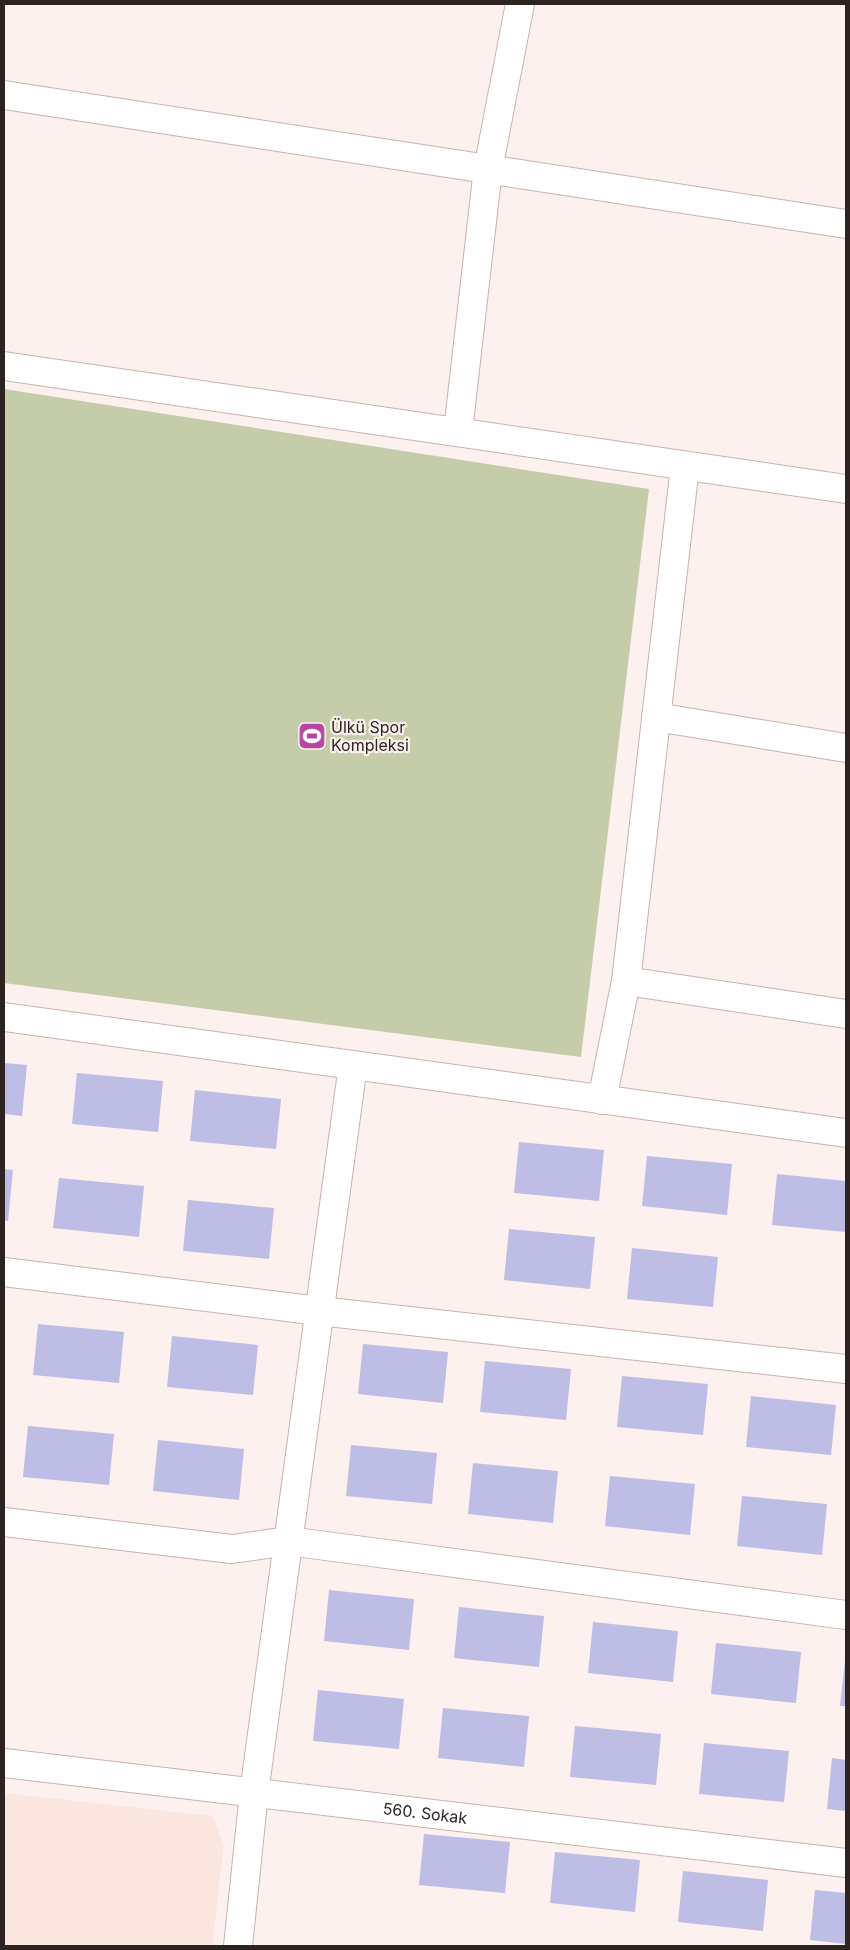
<svg xmlns="http://www.w3.org/2000/svg" width="850" height="1950" font-family="Inter,sans-serif">
	<style>
		.built { fill: #fbe6df }
		.green { fill: #c5cca9 }
		.building { fill: #bdbde5 }
		.lines { fill: none; stroke-linecap: round; stroke-linejoin: round }
		.street-casing { stroke: #cab2a9; stroke-width: 30 }
		.secondary-casing { stroke: #cab2a9; stroke-width: 30 }
		.street { stroke: #fff; stroke-width: 28 }
		.secondary { stroke: #fff; stroke-width: 28 }
		.labels { text-anchor: middle; stroke-width: 4.5; stroke-linejoin: round; paint-order: stroke }
		.poi-label { font-size: 16px; fill: #2d2320; stroke: #fcf1ee; text-anchor: start }
		.street-label { font-size: 16px; fill: #2d2320; stroke: #fcf1ee }
	</style>
	<rect width="100%" height="100%" fill="#fcf1ee"/>
	<polygon class="built" points="4,1793 213,1816 224,1846 212,1946 4,1946"/>
	<polygon class="green" points="4,389 649,489 581,1057 4,983"/>
	<g class="building">
		<polygon points="4,1063 27,1065 22,1116 4,1114"/>
		<polygon points="77,1073 163,1081 158,1132 72,1124"/>
		<polygon points="195,1090 281,1099 276,1149 190,1141"/>
		<polygon points="519,1142 604,1150 599,1201 514,1193"/>
		<polygon points="647,1156 732,1164 727,1215 642,1206"/>
		<polygon points="4,1169 13,1170 8,1221 4,1221"/>
		<polygon points="777,1174 846,1181 846,1232 772,1225"/>
		<polygon points="59,1178 144,1186 139,1237 53,1228"/>
		<polygon points="188,1200 274,1208 269,1259 183,1251"/>
		<polygon points="509,1229 595,1237 590,1289 504,1280"/>
		<polygon points="632,1248 718,1257 713,1307 627,1299"/>
		<polygon points="38,1324 124,1332 119,1383 33,1375"/>
		<polygon points="172,1336 258,1345 253,1395 167,1387"/>
		<polygon points="363,1344 448,1352 443,1403 358,1394"/>
		<polygon points="485,1361 571,1369 566,1420 480,1412"/>
		<polygon points="622,1376 708,1384 703,1435 617,1427"/>
		<polygon points="751,1396 836,1405 831,1455 746,1447"/>
		<polygon points="28,1426 114,1434 109,1485 23,1477"/>
		<polygon points="158,1440 244,1449 239,1500 153,1491"/>
		<polygon points="351,1445 437,1453 432,1504 346,1496"/>
		<polygon points="473,1463 558,1471 553,1523 468,1514"/>
		<polygon points="610,1476 695,1484 690,1535 605,1526"/>
		<polygon points="742,1496 827,1504 822,1555 737,1546"/>
		<polygon points="329,1590 414,1599 409,1650 324,1641"/>
		<polygon points="459,1607 544,1616 539,1667 454,1658"/>
		<polygon points="593,1622 678,1631 673,1682 588,1673"/>
		<polygon points="716,1643 801,1652 796,1703 711,1694"/>
		<polygon points="845,1661 846,1661 846,1706 840,1706"/>
		<polygon points="318,1690 404,1699 399,1749 313,1741"/>
		<polygon points="443,1708 529,1716 524,1767 438,1758"/>
		<polygon points="575,1726 661,1734 656,1785 570,1777"/>
		<polygon points="704,1743 789,1751 784,1802 699,1794"/>
		<polygon points="832,1758 846,1760 846,1811 827,1809"/>
		<polygon points="424,1834 510,1842 505,1893 419,1885"/>
		<polygon points="555,1852 640,1860 635,1912 550,1903"/>
		<polygon points="683,1871 768,1880 763,1931 678,1922"/>
		<polygon points="815,1890 846,1893 846,1944 810,1940"/>
	</g>
	<g class="lines">
		<defs>
			<g id="street">
				<polyline points="4,95 846,224"/>
				<polyline points="4,366 846,489"/>
				<polyline points="458,431 488,169 520,4"/>
				<polyline points="656,717 846,748"/>
				<polyline points="626,981 846,1014"/>
				<polyline points="602,1100 626,981 685,466"/>
				<polyline points="4,1272 319,1311 846,1369"/>
				<polyline points="4,1522 232,1549 288,1541 846,1615"/>
				<path id="s1" d="M4 1763 846 1863"/>
				<polyline points="238,1946 254,1793 353,1065"/>
			</g>
			<polyline id="secondary" points="4,1017 846,1133"/>
		</defs>
		<use href="#street" class="street-casing"/>
		<use href="#secondary" class="secondary-casing"/>
		<use href="#street" class="street"/>
		<use href="#secondary" class="secondary"/>
	</g>
	<defs>
		<symbol id="stadium-square" viewBox="-11 -11 22 22"><rect x="-9" y="-9" width="18" height="18" rx="4" fill="#b647a4" stroke="#fcf1ee"/><path d="M0-5a6.5 5 0 1 0 0 10a6.5 5 0 1 0 0-10ZM-3.5-1.8h7v3.6h-7Z" fill="#fff"/></symbol>
	</defs>
	<g fill-rule="evenodd">
		<use href="#stadium-square" x="296" y="720" width="32" height="32"/>
	</g>
	<g class="labels">
		<g class="poi-label">
			<text x="331" y="733">Ülkü Spor<tspan x="331" dy="18">Kompleksi</tspan></text>
		</g>
		<g class="street-label">
			<text dy="6" stroke="none"><textPath href="#s1" startOffset="424">560. Sokak</textPath></text>
		</g>
	</g>
	<rect width="850" height="1950" fill="none" stroke="#2d2320" stroke-width="10"/>
</svg>
